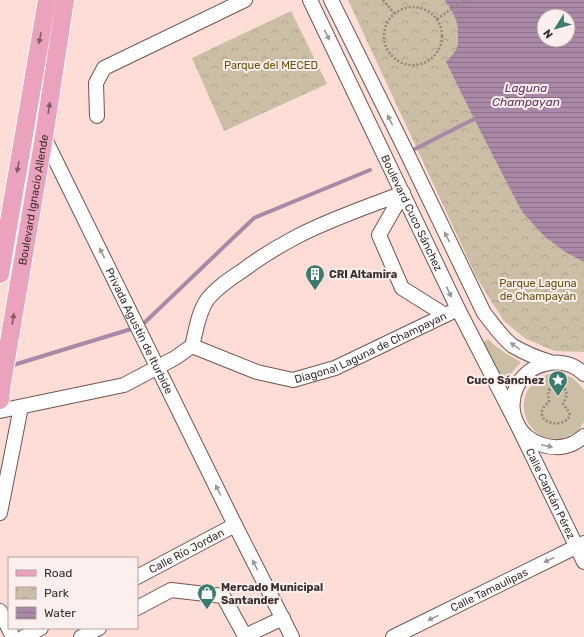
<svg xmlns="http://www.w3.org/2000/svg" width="584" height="637" font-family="Rubik,sans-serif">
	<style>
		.green { fill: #cabfa5 }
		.park { fill: url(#park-crowns) }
		.water { fill: url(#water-rules); fill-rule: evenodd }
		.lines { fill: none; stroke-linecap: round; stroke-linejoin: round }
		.stream { stroke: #aa89a6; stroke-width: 4 }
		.minor-casing { stroke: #705550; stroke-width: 16 }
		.major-casing { stroke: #fff; stroke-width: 20 }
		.path { stroke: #98827e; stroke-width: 2.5; stroke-dasharray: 2 2; stroke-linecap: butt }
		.minor { stroke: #fff; stroke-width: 14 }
		.major { stroke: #eba2bc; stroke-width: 18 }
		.oneway { fill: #9c9696 }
		.oneway2 { fill: #815c66 }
		.labels { text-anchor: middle; stroke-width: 4; stroke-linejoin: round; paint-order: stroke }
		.park-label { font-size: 11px; fill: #6a520c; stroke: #fdefed }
		.street-label { font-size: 11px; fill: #3a2e2c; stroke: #fdefed }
		.poi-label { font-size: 11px; font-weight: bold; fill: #3a2e2c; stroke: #fdefed; text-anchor: start }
		.water-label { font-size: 12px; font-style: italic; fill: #643760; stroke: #fdefed }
	</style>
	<defs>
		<pattern id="park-crowns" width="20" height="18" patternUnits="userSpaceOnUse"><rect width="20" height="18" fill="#cabfa5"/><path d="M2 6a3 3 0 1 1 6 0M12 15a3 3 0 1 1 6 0" fill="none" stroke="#aea48e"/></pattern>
		<pattern id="water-rules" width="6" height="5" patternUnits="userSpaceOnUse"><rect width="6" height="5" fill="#aa89a6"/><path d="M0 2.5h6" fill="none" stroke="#8b7087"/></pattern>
	</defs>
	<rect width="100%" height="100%" fill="#feddd7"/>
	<g class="green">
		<path d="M488 339C498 349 508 355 521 362L503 383 483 342Z"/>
		<path d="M553 373 563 374 573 378 581 386 584 390V422C580 429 575 434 568 436 531 452 505 398 541 377 545 375 549 374 553 373Z"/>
	</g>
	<g class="park">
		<path d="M348 0H444C453 10 459 23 458 37 458 40 458 44 457 47 455 53 450 57 446 62L474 119 522 212 544 236 565 252 584 262V352L555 351 526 339 505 322 491 301 476 276Z"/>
		<polygon points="291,11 327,84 224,131 192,58"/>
	</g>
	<path class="water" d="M444 0H584V262L565 252 544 236 522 212 474 119 446 62C450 57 455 53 457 47 458 44 458 40 458 37 459 23 453 10 444 0ZM544 16H568V40H544Z"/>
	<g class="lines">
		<g class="stream">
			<polyline points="413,150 474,119"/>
			<polyline points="10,366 141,326 254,218 370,170"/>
		</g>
		<defs>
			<g id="minor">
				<path id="s1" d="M310 0 458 309 517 424 584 562"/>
				<path d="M331 0 404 147 484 313C493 324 502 338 513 346 525 353 537 358 550 362"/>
				<polyline points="97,116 96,83 104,68 245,0"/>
				<path id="s2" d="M44 137 235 525 292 637"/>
				<polyline points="403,193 379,235 402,288 445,315"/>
				<path id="s3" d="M192 346 257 372 293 380 335 368 458 309"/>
				<path d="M584 374C574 364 559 360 545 364 519 370 505 399 517 424 527 444 554 453 574 443 578 441 581 438 584 436"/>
				<path d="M0 411 124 385 175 358 192 346C196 331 198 313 207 300 216 288 230 279 242 271 259 258 277 247 296 237 330 219 367 207 403 193"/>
				<polyline points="0,513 21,407"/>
				<path id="s4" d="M137 577 235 525"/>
				<polyline points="137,608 171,590 223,596 245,636 283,618"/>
				<polyline points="0,611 13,637"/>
				<polyline points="24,637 41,628"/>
				<polyline points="81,637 99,628"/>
				<path id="s5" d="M393 637 584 543"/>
			</g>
			<g id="major">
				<polyline points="0,274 47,0"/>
				<path id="s6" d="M0 400 2 383 44 137 65 0"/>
			</g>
		</defs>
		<use href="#minor" class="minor-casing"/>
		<use href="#major" class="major-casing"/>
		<g class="path">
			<polyline points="383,0 394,13"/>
			<circle cx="413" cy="36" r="29"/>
			<polyline points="437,19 465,0"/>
			<path d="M553 386 563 387 566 391 567 395 563 404 567 409 570 415C564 430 536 423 543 409 544 406 547 404 549 402L548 392 550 388Z"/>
		</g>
		<use href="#minor" class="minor"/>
		<use href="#major" class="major"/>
	</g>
	<defs><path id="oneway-solid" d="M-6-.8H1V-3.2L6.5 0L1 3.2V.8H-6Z"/></defs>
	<g class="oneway">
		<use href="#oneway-solid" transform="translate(327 35) rotate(64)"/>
		<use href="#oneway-solid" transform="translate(390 120) rotate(-116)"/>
		<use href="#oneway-solid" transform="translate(447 237) rotate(-116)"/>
		<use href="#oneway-solid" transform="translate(102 253) rotate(-116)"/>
		<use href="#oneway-solid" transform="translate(449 292) rotate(65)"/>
		<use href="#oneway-solid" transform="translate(515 346) rotate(-145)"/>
		<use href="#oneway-solid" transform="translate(547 446) rotate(12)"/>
		<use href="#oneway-solid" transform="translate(218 490) rotate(-116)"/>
		<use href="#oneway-solid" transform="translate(549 560) rotate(154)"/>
		<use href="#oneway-solid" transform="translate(255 565) rotate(-117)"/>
		<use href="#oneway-solid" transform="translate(433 618) rotate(154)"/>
	</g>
	<g class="oneway2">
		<use href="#oneway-solid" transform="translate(40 38) rotate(100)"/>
		<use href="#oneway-solid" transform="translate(49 108) rotate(-81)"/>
		<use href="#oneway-solid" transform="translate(18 167) rotate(100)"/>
		<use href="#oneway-solid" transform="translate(13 319) rotate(-80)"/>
	</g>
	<defs>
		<symbol id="building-pin" viewBox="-11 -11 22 30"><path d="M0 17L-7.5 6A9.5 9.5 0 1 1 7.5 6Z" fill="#3a7c6d" stroke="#fdefed"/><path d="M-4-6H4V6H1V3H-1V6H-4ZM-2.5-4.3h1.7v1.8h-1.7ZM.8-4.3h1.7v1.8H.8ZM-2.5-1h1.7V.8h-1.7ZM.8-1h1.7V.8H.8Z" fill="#fff"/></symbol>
		<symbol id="sight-pin" viewBox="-11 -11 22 30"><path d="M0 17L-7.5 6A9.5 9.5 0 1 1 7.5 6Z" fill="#3a7c6d" stroke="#fdefed"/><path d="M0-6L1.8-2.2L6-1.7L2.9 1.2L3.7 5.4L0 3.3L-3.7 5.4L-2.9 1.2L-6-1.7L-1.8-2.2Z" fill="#fff"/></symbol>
		<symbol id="shop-pin" viewBox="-11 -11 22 30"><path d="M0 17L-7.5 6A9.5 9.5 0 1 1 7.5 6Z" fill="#3a7c6d" stroke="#fdefed"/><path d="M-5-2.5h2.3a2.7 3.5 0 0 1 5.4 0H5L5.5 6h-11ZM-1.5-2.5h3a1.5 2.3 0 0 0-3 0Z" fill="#fff"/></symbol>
	</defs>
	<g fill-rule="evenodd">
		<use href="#building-pin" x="304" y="263" width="22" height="30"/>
		<use href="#sight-pin" x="547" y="369" width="22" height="30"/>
		<use href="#shop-pin" x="196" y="582" width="22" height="30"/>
	</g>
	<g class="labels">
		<g class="park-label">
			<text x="271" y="69">Parque del MECED</text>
			<text x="538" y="287">Parque Laguna<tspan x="538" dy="13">de Champayán</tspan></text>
		</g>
		<g class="street-label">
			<text dy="4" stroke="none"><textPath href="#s6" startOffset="203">Boulevard Ignacio Allende</textPath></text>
			<text dy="4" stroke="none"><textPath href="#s1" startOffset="236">Boulevard Cuco Sánchez</textPath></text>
			<text dy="4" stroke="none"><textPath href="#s2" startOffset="216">Privada Agustín de Iturbide</textPath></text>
			<text dy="4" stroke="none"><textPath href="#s3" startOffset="191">Diagonal Laguna de Champayan</textPath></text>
			<text dy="4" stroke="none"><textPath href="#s1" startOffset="549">Calle Capitán Pérez</textPath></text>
			<text dy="4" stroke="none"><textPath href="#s4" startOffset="56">Calle Río Jordan</textPath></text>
			<text dy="4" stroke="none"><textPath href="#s5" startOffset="107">Calle Tamaulipas</textPath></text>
		</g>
		<g class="poi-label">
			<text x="329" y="278">CRI Altamira</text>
			<text x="544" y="384" text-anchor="end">Cuco Sánchez</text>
			<text x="221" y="591">Mercado Municipal<tspan x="221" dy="13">Santander</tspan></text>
		</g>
		<g class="water-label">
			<text x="526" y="92">Laguna<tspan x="526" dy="14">Champayan</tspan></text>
		</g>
	</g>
	<rect x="8" y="557" width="130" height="72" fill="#fdefed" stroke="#afa2a0"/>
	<rect x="16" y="570" width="20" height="6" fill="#eba2bc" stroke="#afa2a0"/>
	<text x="44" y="577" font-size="12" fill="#3a2e2c">Road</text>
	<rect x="16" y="587" width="20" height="12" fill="url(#park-crowns)" stroke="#afa2a0"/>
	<text x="44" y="597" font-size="12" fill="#3a2e2c">Park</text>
	<rect x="16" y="607" width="20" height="12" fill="url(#water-rules)" stroke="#afa2a0"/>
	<text x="44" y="617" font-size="12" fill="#3a2e2c">Water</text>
	<g transform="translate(556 28) rotate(233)"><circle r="19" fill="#fdefed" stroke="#afa2a0"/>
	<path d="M0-3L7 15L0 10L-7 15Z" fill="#3a7c6d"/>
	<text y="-6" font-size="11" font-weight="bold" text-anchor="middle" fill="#3a2e2c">N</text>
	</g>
</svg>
